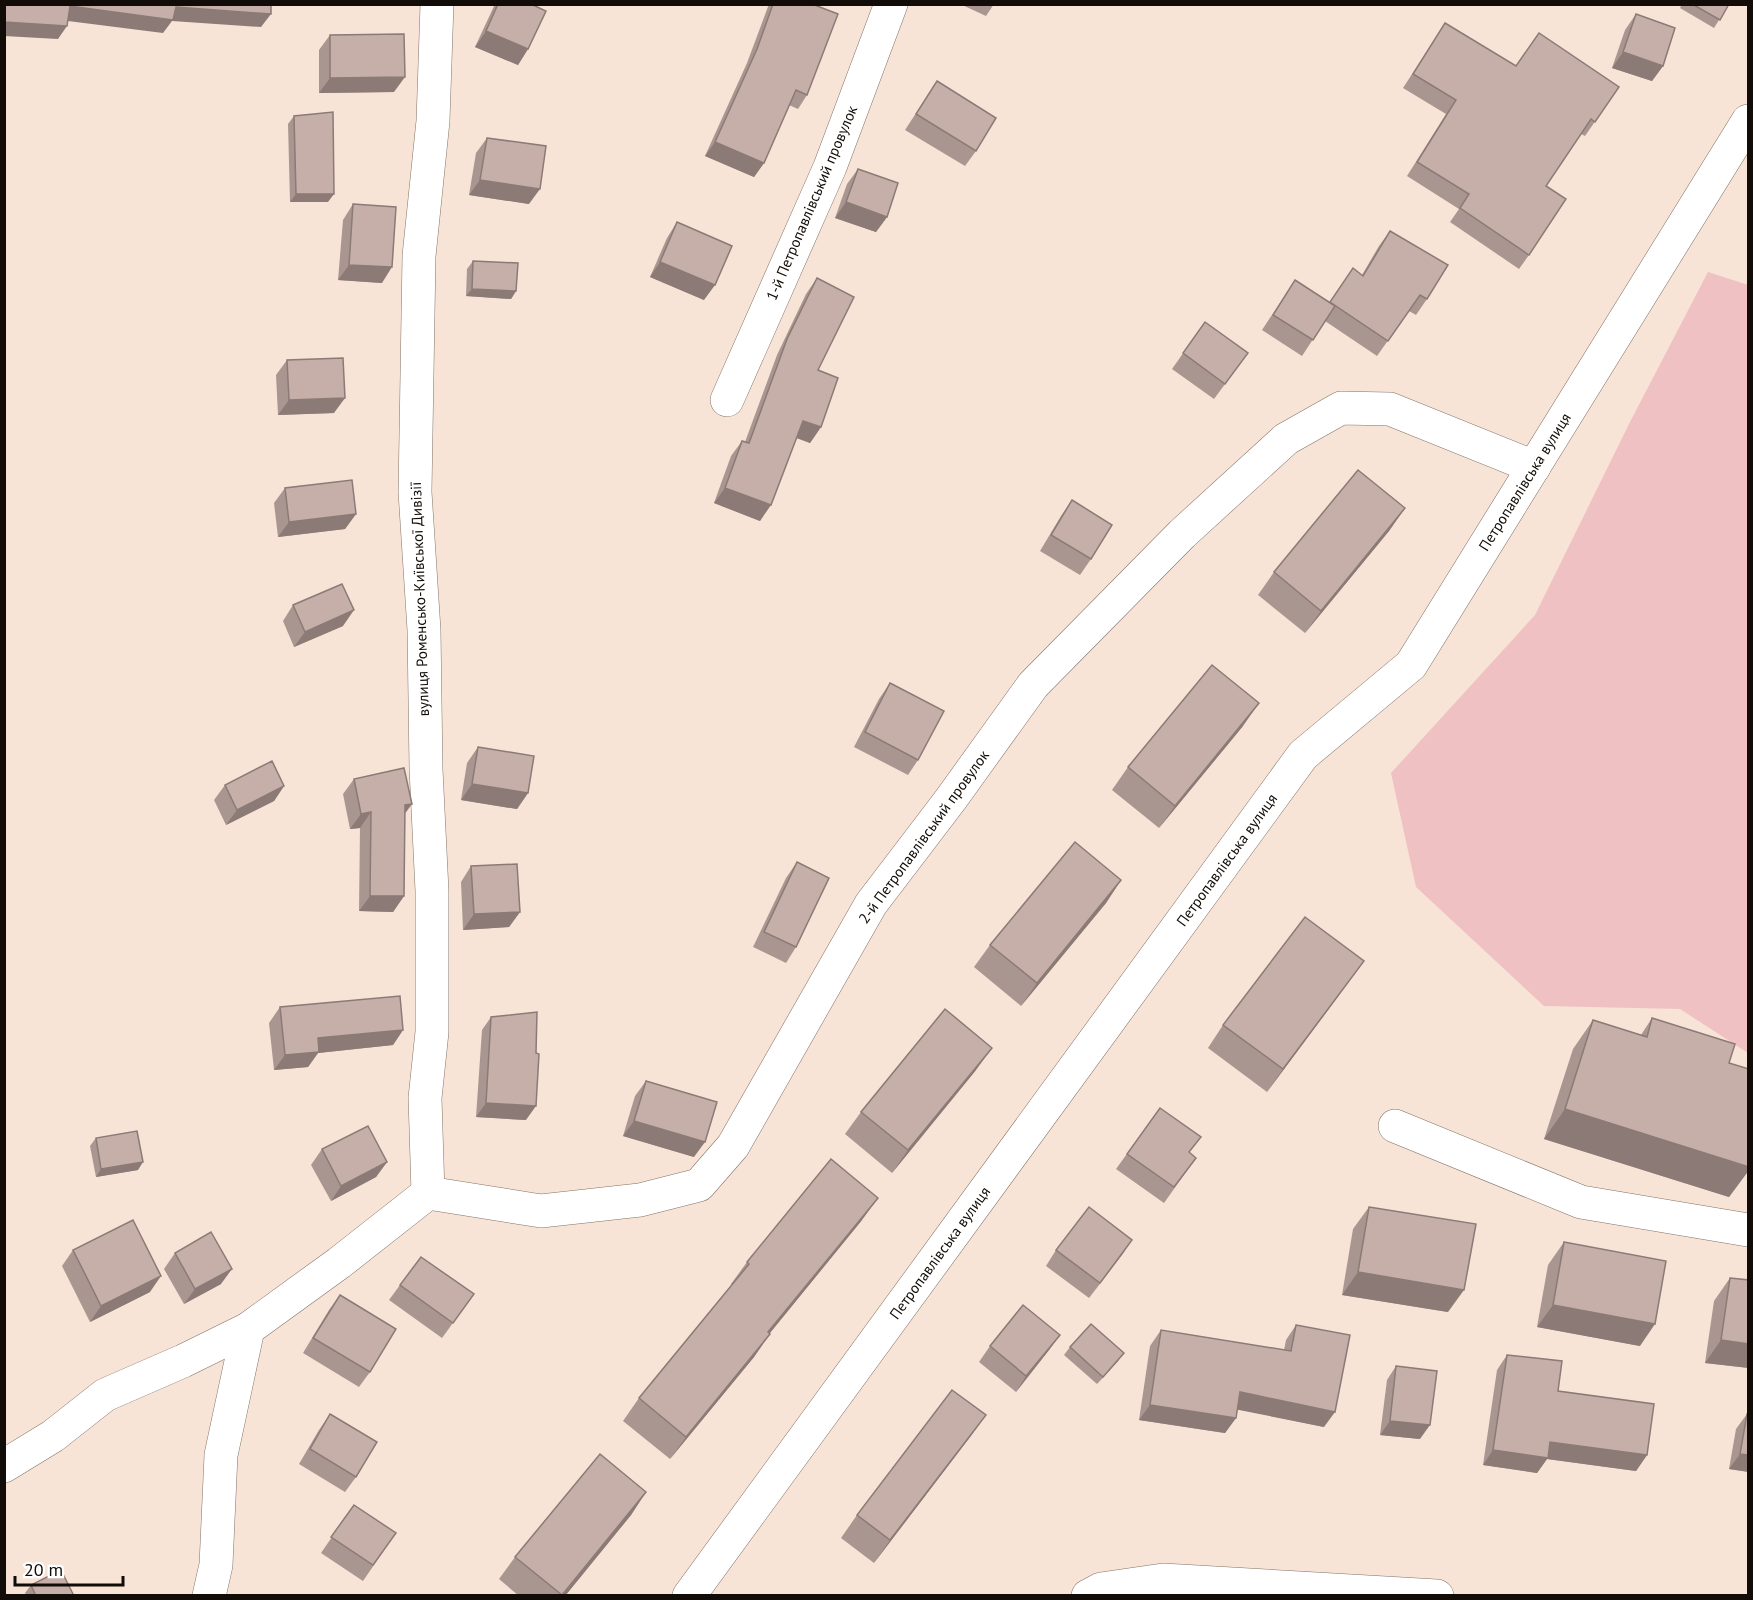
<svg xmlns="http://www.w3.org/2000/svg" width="1753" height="1600" font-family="'PT Sans',sans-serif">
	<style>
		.green { fill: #efc1c2 }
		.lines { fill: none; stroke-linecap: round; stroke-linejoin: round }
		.minor-casing { stroke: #837366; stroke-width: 34 }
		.minor { stroke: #fff; stroke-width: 33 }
		.wall { fill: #aa9690 }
		.shaded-wall { fill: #8b7a76 }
		.building { fill: #c6afa8; stroke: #8b7a76; stroke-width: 1.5 }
		.labels { text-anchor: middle; stroke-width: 4.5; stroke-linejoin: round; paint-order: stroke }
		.street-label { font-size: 15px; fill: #110c07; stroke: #fff }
	</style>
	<rect width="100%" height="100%" fill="#f7e4d6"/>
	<polygon class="green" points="1708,272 1748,285 1748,1053 1680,1009 1544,1006 1416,887 1391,773 1535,615 1630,422"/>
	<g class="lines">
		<defs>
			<g id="minor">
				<polyline points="727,400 830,167 891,4"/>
				<polyline points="1395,1126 1581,1202 1748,1230"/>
				<polyline points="428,1193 425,1098 432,1032 432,891 426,769 424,630 415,492 419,256 433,121 437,4"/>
				<polyline points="4,1466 53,1436 105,1395 183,1361 248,1329 339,1263 428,1193 541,1211 640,1200 699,1185 733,1146 871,904 951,799 1033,685 1182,534 1286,439 1341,408 1390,409 1534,467"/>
				<polyline points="209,1596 216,1565 221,1455 248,1329"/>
				<polyline points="689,1596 1303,755 1411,665 1748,121"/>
				<polyline points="1088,1596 1101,1589 1163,1580 1437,1596"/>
			</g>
		</defs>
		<use href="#minor" class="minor-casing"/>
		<use href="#minor" class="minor"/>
	</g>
	<g class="wall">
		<polygon points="495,4 531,4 528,49 518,65 475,47"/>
		<polygon points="769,4 812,4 807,95 798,109 789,105 764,163 754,177 705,156 747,63"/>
		<polygon points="960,4 994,4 986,16"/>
		<polygon points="1682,4 1729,4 1714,28 1680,8"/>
		<polygon points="1636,14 1663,66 1652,81 1612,68 1625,30"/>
		<polygon points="1445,23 1515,66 1619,87 1585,136 1581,134 1546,186 1529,255 1519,269 1450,222 1459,209 1407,176 1446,114 1403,88"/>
		<polygon points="330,35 394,92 319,93 319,50"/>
		<polygon points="937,81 976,151 965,166 905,130"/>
		<polygon points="294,116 328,202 290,202 288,124"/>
		<polygon points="487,138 529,204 469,195 476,153"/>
		<polygon points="858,169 887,217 876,232 835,218 847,184"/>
		<polygon points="353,204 382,283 338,280 343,220"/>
		<polygon points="677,222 704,300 650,277 667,238"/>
		<polygon points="1390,231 1427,299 1416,315 1409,311 1377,356 1325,321 1302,356 1262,330 1295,280 1330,302 1362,275 1379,246"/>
		<polygon points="473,261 516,291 511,299 466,296 467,269"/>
		<polygon points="817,278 818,370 821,427 810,443 796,438 760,521 714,503 731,456 742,441 745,442 777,355 806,294"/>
		<polygon points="1205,322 1248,353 1214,399 1172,369"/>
		<polygon points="287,360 334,413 278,415 276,375"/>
		<polygon points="285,488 356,514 345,529 278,537 274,503"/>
		<polygon points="1072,500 1091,559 1080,575 1040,551 1061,516"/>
		<polygon points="1405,508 1389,531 1305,633 1258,595 1274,572"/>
		<polygon points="293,605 343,626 294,647 283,621"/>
		<polygon points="890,683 918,760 908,775 854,747 879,699"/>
		<polygon points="1243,726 1159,828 1112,790 1128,767"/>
		<polygon points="478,747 528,793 517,809 461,800 467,763"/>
		<polygon points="354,779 405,813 404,896 393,912 359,911 360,828 350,829 343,794"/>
		<polygon points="225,785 284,786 274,801 226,825 214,800"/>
		<polygon points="797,862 796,947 786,963 753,947 786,878"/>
		<polygon points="471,866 520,912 509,927 463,930 461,882"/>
		<polygon points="1121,880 1106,903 1021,1006 974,967 990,945"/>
		<polygon points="1348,983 1267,1092 1208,1048 1223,1025"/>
		<polygon points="280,1007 403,1030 393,1045 318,1053 308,1067 274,1070 269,1023"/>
		<polygon points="491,1017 526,1120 476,1117 482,1030"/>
		<polygon points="1652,1018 1729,1063 1749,1069 1749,1170 1729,1197 1544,1139 1573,1049 1593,1020 1641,1035"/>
		<polygon points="976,1070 892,1173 845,1134 861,1112"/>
		<polygon points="646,1081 694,1157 623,1136 635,1096"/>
		<polygon points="1160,1108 1189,1153 1196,1158 1164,1203 1116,1169"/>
		<polygon points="96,1138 138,1170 96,1177 90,1146"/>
		<polygon points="322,1149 387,1162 376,1177 331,1201 311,1165"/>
		<polygon points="1369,1207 1448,1312 1342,1295 1353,1229"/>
		<polygon points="862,1220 769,1334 754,1357 670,1459 623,1421 639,1398 732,1285 731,1284 747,1262"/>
		<polygon points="1132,1240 1089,1298 1046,1266 1056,1250"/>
		<polygon points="1564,1242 1640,1346 1537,1327 1548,1265"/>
		<polygon points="73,1250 150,1292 90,1322 62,1266"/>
		<polygon points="175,1253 221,1284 184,1304 164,1269"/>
		<polygon points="1730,1278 1749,1368 1705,1363 1714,1301"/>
		<polygon points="400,1285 474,1294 442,1338 389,1300"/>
		<polygon points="340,1295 370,1372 359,1387 303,1353 329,1310"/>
		<polygon points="1296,1325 1324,1427 1238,1409 1236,1418 1225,1433 1139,1420 1150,1346 1161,1330 1284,1350 1286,1340"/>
		<polygon points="1060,1335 1049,1350 1016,1392 979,1362 990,1346"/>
		<polygon points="1070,1347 1118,1361 1097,1384 1064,1355"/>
		<polygon points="1507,1355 1647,1455 1636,1471 1547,1459 1537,1473 1483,1465 1497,1370"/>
		<polygon points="1396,1366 1420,1439 1380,1435 1387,1380"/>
		<polygon points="330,1414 356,1477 345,1492 299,1464 319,1430"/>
		<polygon points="1747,1414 1749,1414 1749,1472 1729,1469 1736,1429"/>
		<polygon points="986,1415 970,1437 874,1563 841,1538 857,1515"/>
		<polygon points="646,1492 631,1515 565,1596 519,1596 499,1579 515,1557"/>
		<polygon points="354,1505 396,1533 363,1581 321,1553"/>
		<polygon points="31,1585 74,1596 27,1596 25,1593"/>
	</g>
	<g class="shaded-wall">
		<polygon points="70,6 176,7 271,14 261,27 172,21 163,33 60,20"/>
		<polygon points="4,22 67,26 58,39 4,36"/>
		<polygon points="486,31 528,49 518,65 475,47"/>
		<polygon points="1623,52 1663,66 1652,81 1612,68"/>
		<polygon points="405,77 394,92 319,93 330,78"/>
		<polygon points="715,142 764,163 754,177 705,156"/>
		<polygon points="480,180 540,189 529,204 469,195"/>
		<polygon points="296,194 334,194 328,202 290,202"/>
		<polygon points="846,202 887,217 876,232 835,218"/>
		<polygon points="660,262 715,285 704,300 650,277"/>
		<polygon points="349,265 392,267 382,283 338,280"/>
		<polygon points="472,289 516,291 511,299 466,296"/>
		<polygon points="345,398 334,413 278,415 289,400"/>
		<polygon points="803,421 821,427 810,443 792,436"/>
		<polygon points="725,488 771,505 760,521 714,503"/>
		<polygon points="1405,508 1389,531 1305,633 1321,611"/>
		<polygon points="356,514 345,529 278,537 289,522"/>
		<polygon points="354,610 343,626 294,647 305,632"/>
		<polygon points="1259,703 1243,726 1159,828 1175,806"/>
		<polygon points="472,784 528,793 517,809 461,800"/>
		<polygon points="284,786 274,801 226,825 237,810"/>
		<polygon points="412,804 401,819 405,805"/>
		<polygon points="371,812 360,828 350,829 361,814"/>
		<polygon points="1121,880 1106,903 1021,1006 1037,983"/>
		<polygon points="370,896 404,896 393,912 359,911"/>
		<polygon points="520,912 509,927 463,930 474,914"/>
		<polygon points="1364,961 1348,983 1267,1092 1283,1069"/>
		<polygon points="403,1030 393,1045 318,1053 308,1067 274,1070 285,1055 318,1038"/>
		<polygon points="992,1048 976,1070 892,1173 908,1150"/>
		<polygon points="486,1103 536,1106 526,1120 476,1117"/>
		<polygon points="1565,1109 1749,1167 1749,1170 1729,1197 1544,1139"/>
		<polygon points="634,1121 705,1142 694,1157 623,1136"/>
		<polygon points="143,1162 138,1170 96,1177 101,1169"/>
		<polygon points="387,1162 376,1177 331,1201 341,1186"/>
		<polygon points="878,1198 862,1220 752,1355 768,1332"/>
		<polygon points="1132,1240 1122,1255 1089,1298 1100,1283"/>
		<polygon points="232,1269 221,1284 184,1304 195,1289"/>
		<polygon points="1358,1272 1464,1290 1448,1312 1342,1295"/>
		<polygon points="161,1276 150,1292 90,1322 101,1306"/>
		<polygon points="1553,1305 1655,1324 1640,1346 1537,1327"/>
		<polygon points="770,1334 754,1357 670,1459 686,1437"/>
		<polygon points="1060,1335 1049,1350 1016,1392 1026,1376"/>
		<polygon points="1721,1340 1749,1344 1749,1368 1705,1363"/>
		<polygon points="1124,1353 1118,1361 1097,1384 1103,1377"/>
		<polygon points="1240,1392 1335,1412 1324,1427 1229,1408"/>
		<polygon points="1150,1405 1236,1418 1225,1433 1139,1420"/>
		<polygon points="986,1415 970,1437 874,1563 890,1540"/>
		<polygon points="1390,1421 1430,1425 1420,1439 1380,1435"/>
		<polygon points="1550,1442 1647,1455 1636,1471 1547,1459 1537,1473 1483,1465 1493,1450"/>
		<polygon points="1740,1454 1749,1455 1749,1472 1729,1469"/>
		<polygon points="646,1492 631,1515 565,1596 562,1596"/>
	</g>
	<g class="building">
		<polygon points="4,4 271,4 271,14 176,7 173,20 70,6 67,26 4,22"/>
		<polygon points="498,4 531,4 546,11 528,49 486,31"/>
		<polygon points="773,4 812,4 838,14 807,95 796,90 764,163 715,142 757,49"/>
		<polygon points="1692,4 1729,4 1720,20"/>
		<polygon points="1636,14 1675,28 1663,66 1623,52"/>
		<polygon points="1445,23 1516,66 1539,33 1619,87 1595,122 1591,119 1546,186 1566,199 1529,255 1460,208 1469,194 1417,162 1456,100 1413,74"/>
		<polygon points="404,34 405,77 330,78 330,35"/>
		<polygon points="937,81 996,118 976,151 916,114"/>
		<polygon points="333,112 334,194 296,194 294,116"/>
		<polygon points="487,138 546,146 540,189 480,180"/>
		<polygon points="858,169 898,183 887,217 846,202"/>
		<polygon points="353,204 396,207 392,267 349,265"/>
		<polygon points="677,222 732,246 715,285 660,262"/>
		<polygon points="1390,231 1448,265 1427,299 1420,295 1388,341 1330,302 1353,268 1363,276"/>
		<polygon points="473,261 518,263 516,291 472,289"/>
		<polygon points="817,278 854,297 818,370 838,378 821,427 803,421 771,505 725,488 742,441 749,443 787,339"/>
		<polygon points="1295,280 1335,306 1313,340 1273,315"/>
		<polygon points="1205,322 1248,353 1225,384 1183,353"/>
		<polygon points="343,358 345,398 289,400 287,360"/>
		<polygon points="1358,470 1405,508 1321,611 1274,572"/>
		<polygon points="352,480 356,514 289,522 285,488"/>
		<polygon points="1072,500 1112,525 1091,559 1051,535"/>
		<polygon points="342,584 354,610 305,632 293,605"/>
		<polygon points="1212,665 1259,703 1175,806 1128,767"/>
		<polygon points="890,683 944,711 918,760 865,732"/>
		<polygon points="478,747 534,756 528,793 472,784"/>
		<polygon points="272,761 284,786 237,810 225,785"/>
		<polygon points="404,768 412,804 405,805 404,896 370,896 371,812 361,814 354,779"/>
		<polygon points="1075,842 1121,880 1037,983 990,945"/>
		<polygon points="797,862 829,878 796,947 764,932"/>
		<polygon points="517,864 520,912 474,914 471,866"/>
		<polygon points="1305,917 1364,961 1283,1069 1223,1025"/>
		<polygon points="400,996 403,1030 318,1038 319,1052 285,1055 280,1007"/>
		<polygon points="945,1009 992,1048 908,1150 861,1112"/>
		<polygon points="537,1012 536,1053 539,1054 536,1106 486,1103 491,1017"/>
		<polygon points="1652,1018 1735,1044 1729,1063 1749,1069 1749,1167 1565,1109 1593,1020 1647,1037"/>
		<polygon points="646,1081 717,1102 705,1142 634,1121"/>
		<polygon points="1160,1108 1201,1137 1189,1152 1196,1158 1174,1187 1127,1154"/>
		<polygon points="368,1126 387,1162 341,1186 322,1149"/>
		<polygon points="137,1131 143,1162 101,1169 96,1138"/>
		<polygon points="831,1159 878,1198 768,1332 770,1334 686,1437 639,1398 749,1264 747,1262"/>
		<polygon points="1089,1207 1132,1240 1100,1283 1056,1250"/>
		<polygon points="1369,1207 1476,1224 1464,1290 1358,1272"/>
		<polygon points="133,1220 161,1276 101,1306 73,1250"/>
		<polygon points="211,1232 232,1269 195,1289 175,1253"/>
		<polygon points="1564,1242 1666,1261 1655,1324 1553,1305"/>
		<polygon points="421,1257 474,1294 453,1323 400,1285"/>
		<polygon points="1730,1278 1749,1280 1749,1344 1721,1340"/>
		<polygon points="340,1295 396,1329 370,1372 313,1338"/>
		<polygon points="1023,1305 1060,1335 1026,1376 990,1346"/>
		<polygon points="1091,1324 1124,1353 1103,1377 1070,1347"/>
		<polygon points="1296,1325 1350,1335 1335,1412 1240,1392 1236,1418 1150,1405 1161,1330 1291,1351"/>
		<polygon points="1507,1355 1562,1361 1558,1391 1654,1404 1647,1455 1550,1442 1548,1458 1493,1450"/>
		<polygon points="1396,1366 1437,1371 1430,1425 1390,1421"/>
		<polygon points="952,1390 986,1415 890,1540 857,1515"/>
		<polygon points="330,1414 377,1442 356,1477 310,1449"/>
		<polygon points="1747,1414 1749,1414 1749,1455 1740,1454"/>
		<polygon points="600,1454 646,1492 562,1595 515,1557"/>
		<polygon points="354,1505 396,1533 373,1565 331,1537"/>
		<polygon points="61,1570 74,1596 36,1596 31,1585"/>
	</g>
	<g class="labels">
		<g class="street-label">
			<text transform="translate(812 203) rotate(-67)" y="5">1-й Петропавлівський провулок</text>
			<text transform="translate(1525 482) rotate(-58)" y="5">Петропавлівська вулиця</text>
			<text transform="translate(420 599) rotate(-92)" y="5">вулиця Роменсько-Київської Дивізії</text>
			<text transform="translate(924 837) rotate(-54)" y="5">2-й Петропавлівський провулок</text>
			<text transform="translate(1227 860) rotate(-54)" y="5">Петропавлівська вулиця</text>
			<text transform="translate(940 1253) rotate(-54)" y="5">Петропавлівська вулиця</text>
		</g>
	</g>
	<rect width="1753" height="1600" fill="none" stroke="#110c07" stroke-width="12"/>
	<path d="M15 1576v9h108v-9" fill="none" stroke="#110c07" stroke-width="3"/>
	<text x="24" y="1576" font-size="18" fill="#110c07" stroke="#ffffff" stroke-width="4.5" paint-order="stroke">20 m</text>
</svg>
